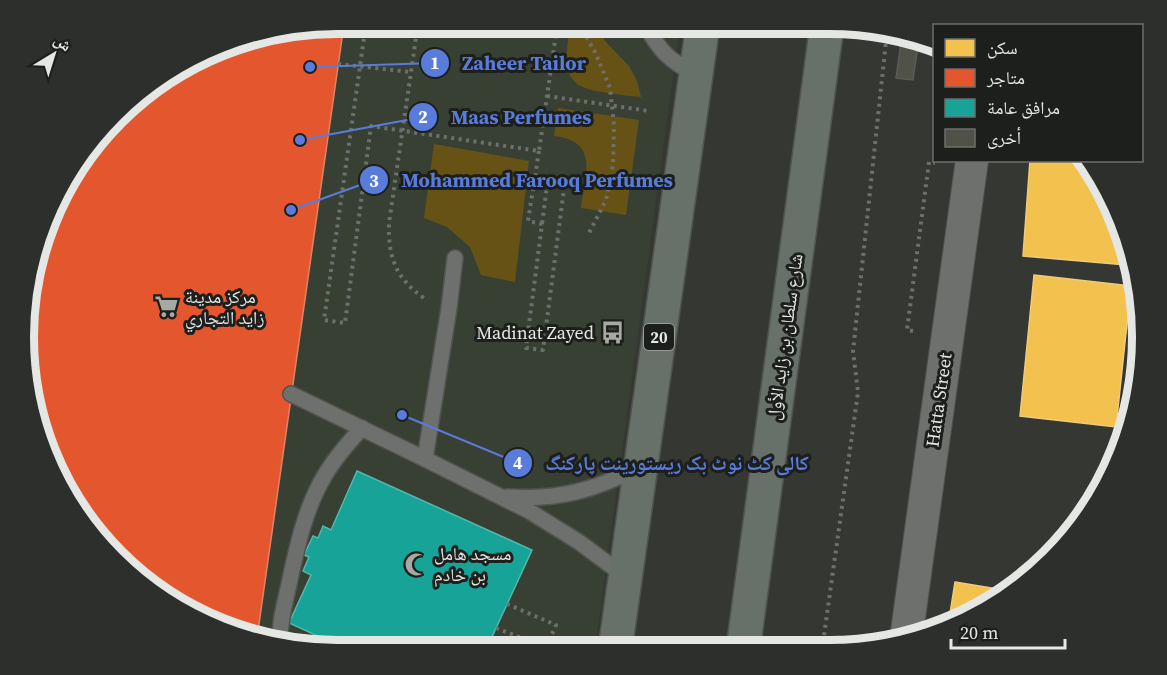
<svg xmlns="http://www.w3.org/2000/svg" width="1167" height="675" font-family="'Source Serif 4','Noto Naskh Arabic',serif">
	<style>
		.built { fill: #384034 }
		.green { fill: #675215 }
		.homes { fill: #f2c14e; stroke: #eecc7b; stroke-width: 1.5 }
		.shops { fill: #e4572e; stroke: #e48264; stroke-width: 1.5 }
		.public { fill: #17a398; stroke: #54b7ae; stroke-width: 1.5 }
		.building { fill: #515247; stroke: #5a5b58; stroke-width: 1.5 }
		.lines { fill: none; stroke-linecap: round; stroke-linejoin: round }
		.lane-casing { stroke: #515350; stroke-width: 18 }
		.street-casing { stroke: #515350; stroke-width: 34 }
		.primary-casing { stroke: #515350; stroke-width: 36 }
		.path { stroke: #6d6f6d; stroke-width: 4; stroke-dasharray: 3 4.5; stroke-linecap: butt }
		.lane { stroke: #6e706e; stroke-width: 15 }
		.street { stroke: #6e706e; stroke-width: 32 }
		.primary { stroke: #68706a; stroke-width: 33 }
		.labels { text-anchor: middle; stroke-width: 6; stroke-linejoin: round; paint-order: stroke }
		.shield { fill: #1d1f1c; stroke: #a8aba7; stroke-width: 1.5 }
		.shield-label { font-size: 16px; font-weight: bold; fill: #e4e7e3 }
		.poi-label { font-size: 18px; fill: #e4e7e3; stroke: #1d1f1c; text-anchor: start }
		.street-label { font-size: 18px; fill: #e4e7e3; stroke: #1d1f1c }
		.rim { fill: none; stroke: #e4e7e3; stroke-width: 8 }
		.leader { fill: none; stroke: #597cdb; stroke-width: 2 }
		.callout-dot { fill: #597cdb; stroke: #1d1f1c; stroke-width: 2 }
		.mark-label { font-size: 18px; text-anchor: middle; font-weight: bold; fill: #fff }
		.callout-label { font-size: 20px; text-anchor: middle; font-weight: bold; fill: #597cdb; stroke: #1d1f1c; stroke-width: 6; stroke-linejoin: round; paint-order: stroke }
	</style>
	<rect width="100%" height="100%" fill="#353733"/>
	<polygon class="built" points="338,24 680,24 595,650 317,650 236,634 164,598 102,544 48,457 25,358 35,256 77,163 147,89 237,41"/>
	<g class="green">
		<path d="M554 24H598L605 41 629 66 637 81 641 97C631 96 620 95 609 93 587 90 567 87 567 60 566 49 569 38 569 27Z"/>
		<path d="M558 108 639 120 626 215 581 208C585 176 600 141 554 136Z"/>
		<polygon points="434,144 529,161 515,282 481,275 470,247 447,227 424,218"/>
	</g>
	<g class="homes">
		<polygon points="1030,160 1087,160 1090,163 1127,253 1126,265 1023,256"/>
		<polygon points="1034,275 1131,286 1116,427 1020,416"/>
		<polygon points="955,582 1010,591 987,609 948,626"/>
	</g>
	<polygon class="shops" points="338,24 344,24 257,638 236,634 164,598 102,544 48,457 25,358 35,256 77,163 147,89 237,41"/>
	<polygon class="public" points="357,471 532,550 486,650 348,650 289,623 311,575 303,571 309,557 304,555 313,536 318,538 323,526 331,530"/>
	<polygon class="building" points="902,35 919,38 913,80 896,78"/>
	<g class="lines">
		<defs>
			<g id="lane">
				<path d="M645 24C660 52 669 60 696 75"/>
				<polyline points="291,394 425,459 529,511 579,542 626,577"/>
				<polyline points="425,459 449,308 455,258"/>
				<path d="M507 497C558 500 594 491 639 467"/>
				<path d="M280 643C279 623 285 603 289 584 297 547 305 508 325 475 335 458 348 443 362 428"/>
			</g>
			<polyline id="street" points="906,639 972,160"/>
			<g id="primary">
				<polyline points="615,650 703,24"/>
				<polyline points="743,650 827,25"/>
			</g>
		</defs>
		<use href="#lane" class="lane-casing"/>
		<use href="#street" class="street-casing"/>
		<use href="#primary" class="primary-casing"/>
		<g class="path">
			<polyline points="366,24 324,320 345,323 371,126 539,151 556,34 490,24"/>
			<path d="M418 24 389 223C388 256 395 278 424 298"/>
			<polyline points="579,24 595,52 610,88 614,125 613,165 606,200 589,233"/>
			<polyline points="338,64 411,72"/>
			<polyline points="547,96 649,111"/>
			<polyline points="539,151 528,221 542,224 526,348 543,350 565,181 548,178 542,224"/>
			<polyline points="913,331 907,330 929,162 935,163"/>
			<polyline points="507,604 556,625 546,648"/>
			<polyline points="496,628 552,650"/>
			<polyline points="822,650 858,392 853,351 887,32"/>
		</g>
		<use href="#lane" class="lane"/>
		<use href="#street" class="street"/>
		<use href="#primary" class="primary"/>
	</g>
	<defs>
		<symbol id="supermarket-bare" viewBox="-9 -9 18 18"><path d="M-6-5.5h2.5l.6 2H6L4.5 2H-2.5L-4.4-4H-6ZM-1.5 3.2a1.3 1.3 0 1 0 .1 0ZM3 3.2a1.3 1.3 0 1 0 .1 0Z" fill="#a7a9a5" stroke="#1d1f1c" stroke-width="2.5" paint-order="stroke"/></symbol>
		<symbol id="bus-bare" viewBox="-9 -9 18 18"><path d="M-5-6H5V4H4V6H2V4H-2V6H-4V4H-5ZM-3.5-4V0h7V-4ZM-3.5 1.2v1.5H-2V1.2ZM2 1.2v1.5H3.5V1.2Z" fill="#a7a9a5" stroke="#1d1f1c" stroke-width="2.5" paint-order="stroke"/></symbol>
		<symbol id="mosque-bare" viewBox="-9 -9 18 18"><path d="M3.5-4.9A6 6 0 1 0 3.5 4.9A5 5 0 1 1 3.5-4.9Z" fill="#a7a9a5" stroke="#1d1f1c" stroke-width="2.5" paint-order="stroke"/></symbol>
	</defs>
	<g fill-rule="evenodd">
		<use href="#supermarket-bare" x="150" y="290" width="33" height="33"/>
		<use href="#bus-bare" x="596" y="316" width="33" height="33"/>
		<use href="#mosque-bare" x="400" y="548" width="33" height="33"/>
	</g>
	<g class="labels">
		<rect class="shield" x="644" y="324" width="30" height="26" rx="4.5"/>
		<g class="shield-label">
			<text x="659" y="343">20</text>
		</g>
		<g class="poi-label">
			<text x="185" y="303">مركز مدينة<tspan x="185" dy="21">زايد التجاري</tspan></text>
			<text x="594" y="339" text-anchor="end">Madinat Zayed</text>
			<text x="434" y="560">مسجد هامل<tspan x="434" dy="21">بن خادم</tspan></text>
		</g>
		<g class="street-label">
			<text transform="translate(785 337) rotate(-82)" y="6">شارع سلطان بن زايد الأول</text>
			<text transform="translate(939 400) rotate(-82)" y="6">Hatta Street</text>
		</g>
	</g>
	<path d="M0 0H1167V675H0ZM337 34H829A303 303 0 0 1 1132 337V337A303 303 0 0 1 829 640H337A303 303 0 0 1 34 337V337A303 303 0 0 1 337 34Z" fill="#2d2f2c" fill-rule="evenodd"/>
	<path class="rim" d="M337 34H829A303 303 0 0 1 1132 337V337A303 303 0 0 1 829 640H337A303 303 0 0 1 34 337V337A303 303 0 0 1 337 34Z"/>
	<path class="leader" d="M310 67L435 63M300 140L423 117M291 210L374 180M402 415L518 463"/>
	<g class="callout-dot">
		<circle cx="310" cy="67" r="6"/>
		<circle cx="300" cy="140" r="6"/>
		<circle cx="291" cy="210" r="6"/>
		<circle cx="402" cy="415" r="6"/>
		<circle cx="435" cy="63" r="15"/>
		<circle cx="423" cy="117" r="15"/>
		<circle cx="374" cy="180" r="15"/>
		<circle cx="518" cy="463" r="15"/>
	</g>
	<g class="mark-label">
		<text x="435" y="69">1</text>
		<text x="423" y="123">2</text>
		<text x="374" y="187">3</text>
		<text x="518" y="469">4</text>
	</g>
	<g class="callout-label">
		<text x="524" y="70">Zaheer Tailor</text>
		<text x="521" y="124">Maas Perfumes</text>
		<text x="537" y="187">Mohammed Farooq Perfumes</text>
		<text x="677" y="470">کالی کٹ نوٹ بک ریستورینت پارکنگ</text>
	</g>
	<rect x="933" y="24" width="210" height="138" fill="#1d1f1c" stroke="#6d6f6c" stroke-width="1.5"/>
	<rect x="945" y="39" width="30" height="18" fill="#f2c14e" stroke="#6d6f6c" stroke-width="1.5"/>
	<text x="987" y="54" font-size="18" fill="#e4e7e3">سكن</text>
	<rect x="945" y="69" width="30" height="18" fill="#e4572e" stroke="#6d6f6c" stroke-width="1.5"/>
	<text x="987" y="84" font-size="18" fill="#e4e7e3">متاجر</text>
	<rect x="945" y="99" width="30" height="18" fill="#17a398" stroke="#6d6f6c" stroke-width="1.5"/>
	<text x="987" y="114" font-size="18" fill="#e4e7e3">مرافق عامة</text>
	<rect x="945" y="129" width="30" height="18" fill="#515247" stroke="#6d6f6c" stroke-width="1.5"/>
	<text x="987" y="144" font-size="18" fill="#e4e7e3">أخرى</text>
	<g transform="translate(54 54) rotate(38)" stroke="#1d1f1c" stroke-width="4.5" paint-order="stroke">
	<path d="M0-4.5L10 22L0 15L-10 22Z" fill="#e4e7e3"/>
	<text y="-9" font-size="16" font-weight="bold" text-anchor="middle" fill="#e4e7e3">ش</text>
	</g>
	<path d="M951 639v9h114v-9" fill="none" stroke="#e4e7e3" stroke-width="3"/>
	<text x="960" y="639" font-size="18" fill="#e4e7e3" stroke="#1d1f1c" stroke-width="4.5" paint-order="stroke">20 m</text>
</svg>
